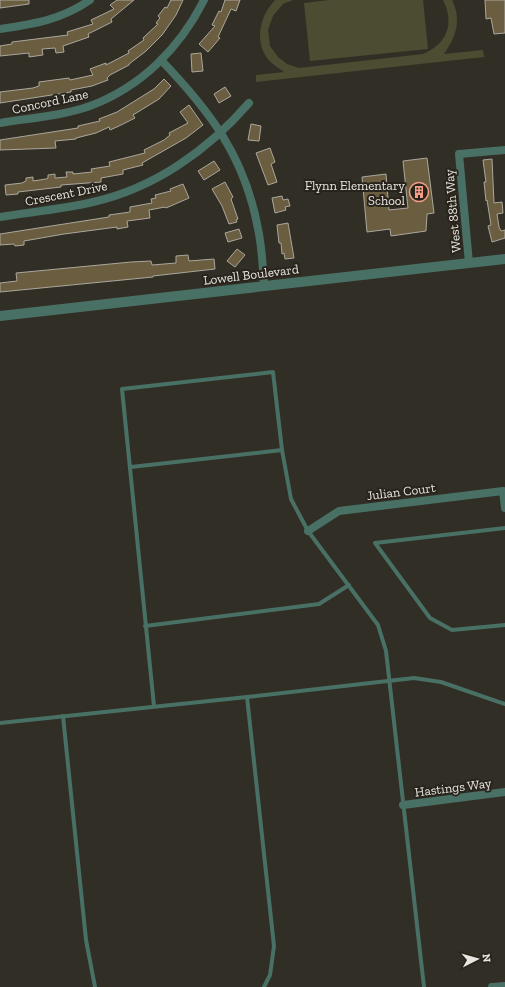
<svg xmlns="http://www.w3.org/2000/svg" width="505" height="987" font-family="'Zilla Slab',serif">
	<style>
		.green { fill: #4b4c31 }
		.building { fill: #6b5e40; stroke: #aba79d }
		.lines { fill: none; stroke-linecap: round; stroke-linejoin: round }
		.service { stroke: #497064; stroke-width: 4 }
		.minor { stroke: #497064; stroke-width: 8 }
		.tertiary { stroke: #497064; stroke-width: 10 }
		.labels { text-anchor: middle; stroke-width: 4; stroke-linejoin: round; paint-order: stroke }
		.street-label { font-size: 13px; fill: #e9e6e1; stroke: #28241c }
		.poi-label { font-size: 13px; fill: #e9e6e1; stroke: #28241c; text-anchor: end }
	</style>
	<rect width="100%" height="100%" fill="#312e26"/>
	<g class="green">
		<path d="M275 0H293L283 4 273 16 268 30 270 46 278 57 287 64 299 68 423 54C447 44 455 24 443 0H452C462 20 456 37 444 54L483 50 484 57 256 82V75L284 72C277 67 269 62 265 55 255 36 261 15 275 0Z"/>
		<polygon points="329,0 423,0 428,49 310,61 304,3"/>
	</g>
	<g class="building">
		<polygon points="0,0 29,0 29,4 0,8"/>
		<polygon points="117,0 134,0 111,19 112,22 88,34 89,37 63,46 64,52 56,53 55,48 42,49 43,55 29,57 29,53 0,56 0,46 12,44 12,42 68,35 67,32 93,24 91,20 114,9 110,5"/>
		<polygon points="171,0 183,0 176,15 162,35 146,51 129,64 129,65 110,75 107,78 108,80 92,86 71,90 71,92 0,103 0,92 33,88 39,86 39,82 69,78 70,80 93,75 90,69 106,63 106,65 129,53 128,51 144,40 143,38 158,24 156,23 160,18 158,16 165,7 167,8"/>
		<polygon points="225,0 240,0 236,11 231,9 218,37 220,38 208,52 199,44 215,26 212,25 219,11 221,12"/>
		<polygon points="485,0 505,0 505,33 494,34 491,18 486,19"/>
		<polygon points="201,53 203,71 192,72 191,54"/>
		<polygon points="164,79 171,86 159,99 133,115 135,118 119,126 110,130 109,127 96,133 76,138 76,139 55,141 56,148 0,150 0,140 78,128 78,126 100,121 99,119 117,112 154,89"/>
		<polygon points="225,87 231,96 219,103 214,94"/>
		<polygon points="189,105 203,125 186,138 142,163 143,165 123,170 123,174 101,178 101,182 61,185 61,187 18,192 18,194 6,195 5,185 22,183 26,181 26,178 33,177 33,181 46,179 48,178 48,175 55,174 55,178 67,177 66,172 73,172 73,174 92,172 91,169 110,166 109,162 145,153 144,150 164,140 170,135 169,133 188,123 180,112"/>
		<polygon points="251,124 261,126 259,141 248,140"/>
		<polygon points="270,148 275,162 271,164 277,182 268,185 256,153"/>
		<polygon points="427,158 434,213 427,214 426,231 391,236 390,229 367,232 362,177 386,174 389,210 408,208 403,161"/>
		<polygon points="492,159 494,203 502,202 503,213 497,214 499,227 501,231 505,230 505,238 492,242 488,226 491,225 487,200 486,201 484,182 486,182 483,160"/>
		<polygon points="214,161 220,170 204,180 198,171"/>
		<polygon points="225,182 233,197 231,199 238,219 236,220 237,222 229,224 222,206 212,189"/>
		<polygon points="183,184 189,198 166,208 165,207 149,210 150,218 127,221 128,227 117,229 117,227 64,234 24,241 24,245 15,246 14,244 0,245 0,234 109,217 109,215 130,212 130,207 152,203 151,199 156,198 155,195 171,191 170,189"/>
		<polygon points="282,196 283,200 288,199 290,206 285,207 286,210 275,213 272,198"/>
		<polygon points="288,223 294,258 285,259 284,253 282,254 281,243 279,243 277,225"/>
		<polygon points="239,229 242,238 228,242 225,233"/>
		<polygon points="237,249 245,255 235,267 227,261"/>
		<polygon points="188,255 189,261 214,259 215,269 153,276 153,277 0,292 0,283 17,281 16,273 131,262 151,261 152,265 176,263 176,256"/>
	</g>
	<g class="lines">
		<g class="service">
			<polyline points="282,450 291,499 308,531 378,625 386,651 424,987"/>
			<polyline points="131,467 282,450 273,372 122,389 154,706"/>
			<polyline points="505,528 375,543 430,618 452,630 505,625"/>
			<polyline points="145,626 319,604 349,585"/>
			<polyline points="247,697 414,678 441,682 505,704"/>
			<polyline points="63,716 86,940 95,987"/>
			<polyline points="0,723 247,697 274,946 270,975 264,987"/>
		</g>
		<g class="minor">
			<path d="M0 29C34 24 61 20 90 0"/>
			<path d="M161 60C210 111 245 157 258 229 262 247 263 267 264 286"/>
			<path d="M0 123C30 118 62 116 90 106 141 87 180 48 204 0"/>
			<path d="M0 217C31 212 63 209 93 202 155 188 208 150 249 103"/>
			<polyline points="469,263 459,154 505,150"/>
			<polyline points="308,531 339,511 503,491 505,508"/>
			<polyline points="403,805 505,792"/>
			<polyline points="492,987 505,986"/>
		</g>
		<polyline class="tertiary" points="0,316 505,259"/>
	</g>
	<defs>
		<symbol id="building-ring" viewBox="-11 -11 22 22"><circle r="9.5" fill="#28241c" stroke="#f49e87" stroke-width="1.5"/><path d="M-4-6H4V6H1V3H-1V6H-4ZM-2.5-4.3h1.7v1.8h-1.7ZM.8-4.3h1.7v1.8H.8ZM-2.5-1h1.7V.8h-1.7ZM.8-1h1.7V.8H.8Z" fill="#f49e87"/></symbol>
	</defs>
	<g fill-rule="evenodd">
		<use href="#building-ring" x="408" y="181" width="22" height="22"/>
	</g>
	<g class="labels">
		<g class="street-label">
			<text transform="translate(50 101) rotate(-12)" y="5">Concord Lane</text>
			<text transform="translate(66 193) rotate(-11)" y="5">Crescent Drive</text>
			<text transform="translate(452 211) rotate(-95)" y="5">West 88th Way</text>
			<text transform="translate(251 274) rotate(-7)" y="5">Lowell Boulevard</text>
			<text transform="translate(401 491) rotate(-7)" y="5">Julian Court</text>
			<text transform="translate(453 787) rotate(-7)" y="5">Hastings Way</text>
		</g>
		<g class="poi-label">
			<text x="405" y="190">Flynn Elementary<tspan x="405" dy="15">School</tspan></text>
		</g>
	</g>
	<g transform="translate(477 959) rotate(84)" stroke="#28241c" stroke-width="3" paint-order="stroke">
	<path d="M0-3L7 15L0 10L-7 15Z" fill="#e9e6e1"/>
	<text y="-6" font-size="11" font-weight="bold" text-anchor="middle" fill="#e9e6e1">N</text>
	</g>
</svg>
